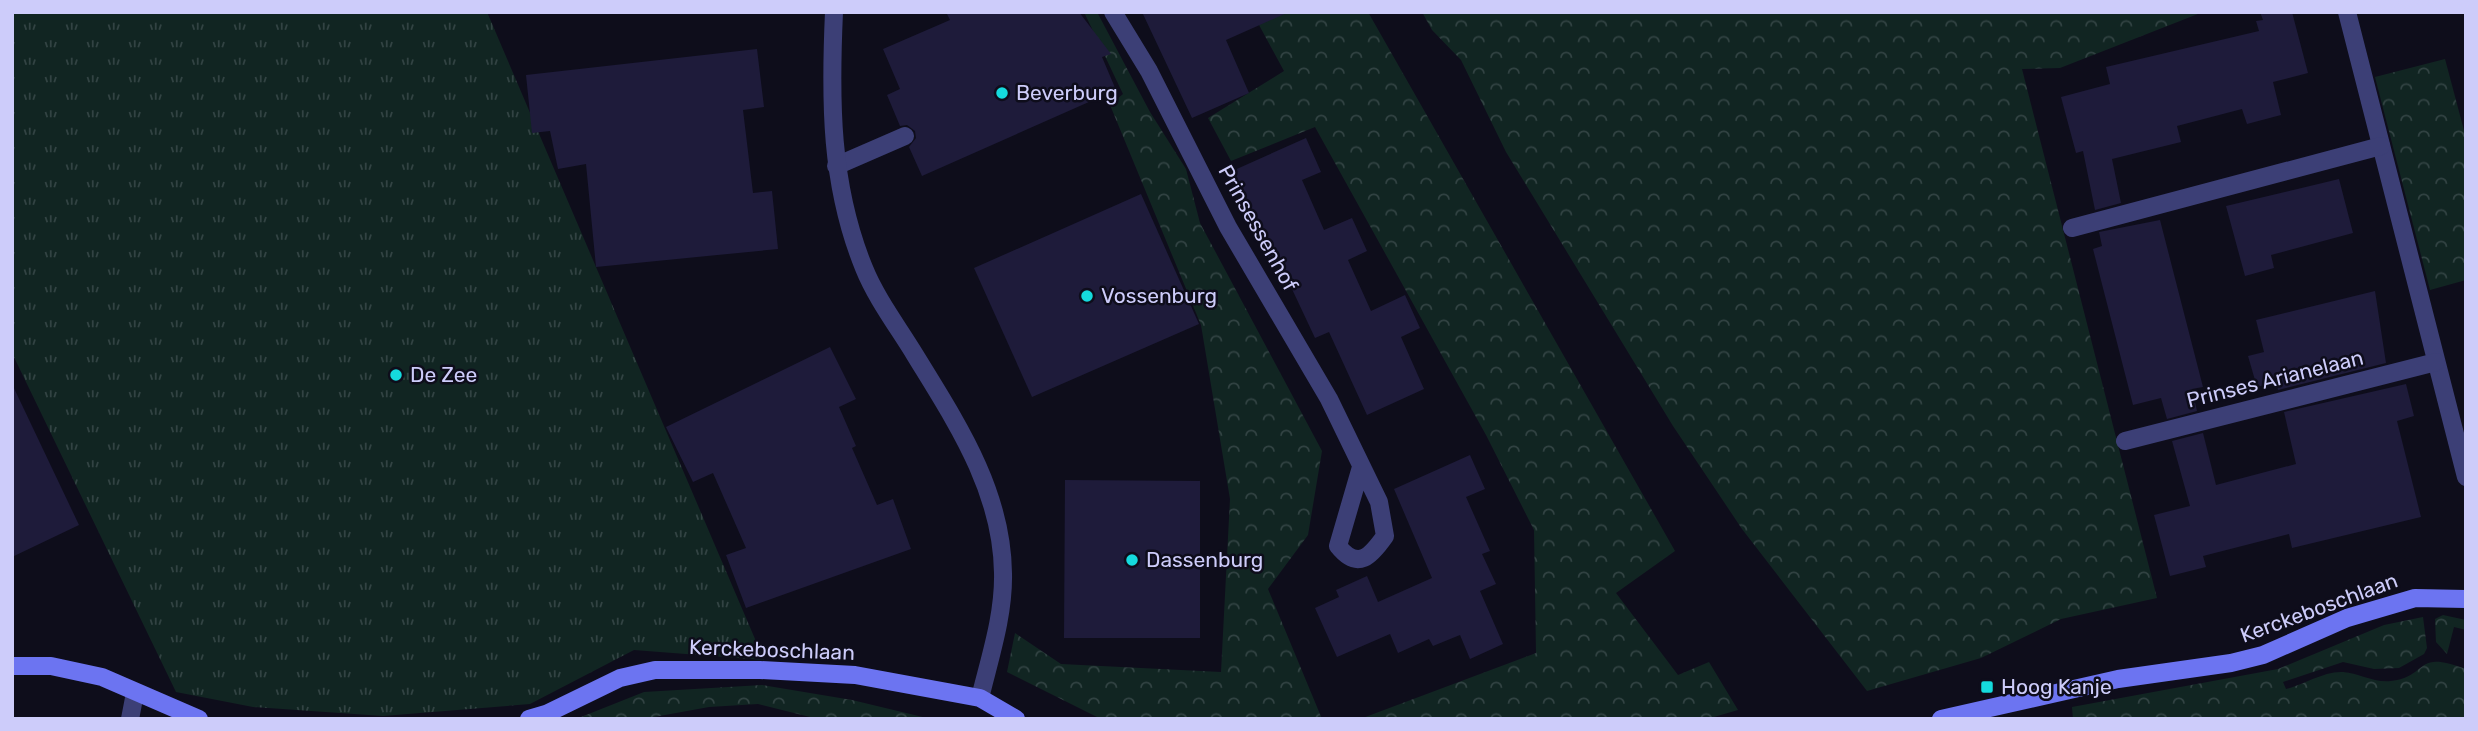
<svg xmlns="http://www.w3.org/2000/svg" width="2478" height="731" font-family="Rubik,sans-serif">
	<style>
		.grass { fill: url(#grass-tufts) }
		.forest { fill: url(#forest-crowns) }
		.building { fill: #1e1b3a }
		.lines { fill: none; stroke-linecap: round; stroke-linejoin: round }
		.lane { stroke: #3c3f76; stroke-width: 18 }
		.street { stroke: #3c3f76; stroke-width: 18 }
		.secondary { stroke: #6c74f1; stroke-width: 18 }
		.poi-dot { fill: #15dadd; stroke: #0e0d1b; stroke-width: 2.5 }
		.labels { text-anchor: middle; stroke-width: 5; stroke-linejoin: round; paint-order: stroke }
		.poi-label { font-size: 21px; fill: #cdccfa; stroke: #0e0d1b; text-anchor: start }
		.street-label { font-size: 21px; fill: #cdccfa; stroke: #0e0d1b }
	</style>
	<defs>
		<pattern id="grass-tufts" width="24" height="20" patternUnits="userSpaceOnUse" patternTransform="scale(1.75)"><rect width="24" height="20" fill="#112522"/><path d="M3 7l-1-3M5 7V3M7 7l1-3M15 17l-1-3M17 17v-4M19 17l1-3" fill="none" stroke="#324343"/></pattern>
		<pattern id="forest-crowns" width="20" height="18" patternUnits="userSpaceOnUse" patternTransform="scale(1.75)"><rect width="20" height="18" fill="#112522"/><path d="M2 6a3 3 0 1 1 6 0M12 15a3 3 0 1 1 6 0" fill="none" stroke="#324343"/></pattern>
	</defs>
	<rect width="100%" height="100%" fill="#0e0d1b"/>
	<polygon class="grass" points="12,12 487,12 764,660 634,650 530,704 383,716 253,707 176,692 12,353"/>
	<g class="forest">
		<polygon points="1084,12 1097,12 1150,112 1186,169 1200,223 1322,451 1308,535 1268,589 1322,719 1101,719 1007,672 1015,633 1061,664 1221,672 1230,499 1201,325 1110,105 1123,94"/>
		<polygon points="1252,12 1368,12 1675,551 1616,593 1678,675 1709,662 1738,710 1707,719 1360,719 1536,653 1534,530 1486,435 1315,127 1231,161 1208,118 1284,71"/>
		<polygon points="1422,12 2203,12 2060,68 2022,69 2157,598 2061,619 1981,658 1867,691 1742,529 1673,426 1506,152 1461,60 1432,30"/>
		<polygon points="2445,59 2466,138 2466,280 2430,290 2375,77"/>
		<polygon points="2443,615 2466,620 2466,630 2454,627 2447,654 2436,642 2435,619"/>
		<path d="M2423 617 2427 648 2424 654 2399 668 2374 669 2343 662 2283 682 2286 689C2303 685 2324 671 2343 672 2358 673 2374 683 2391 681 2430 676 2413 649 2466 669V719H2073L2072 707 2278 669 2384 625Z"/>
		<polygon points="762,685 852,700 931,719 818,719 758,704 709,707 643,719 576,719 644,692"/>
	</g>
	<g class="building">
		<polygon points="946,12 1079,12 1111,54 1102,57 1116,90 922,176 909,147 916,138 915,131 907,125 900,126 887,95 900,89 883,49 950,20"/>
		<polygon points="1142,12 1289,12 1226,40 1249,93 1192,118"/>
		<polygon points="2260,12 2292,12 2308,73 2273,82 2281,115 2247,124 2242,109 2177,126 2181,142 2112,159 2121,203 2095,210 2083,151 2076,153 2061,97 2110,84 2106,67 2259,31 2256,21 2263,20"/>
		<polygon points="757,49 764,107 743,110 753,193 772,191 778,249 596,267 586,164 558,169 550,131 532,133 526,75"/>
		<polygon points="1306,138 1321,172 1302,180 1324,230 1352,218 1367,251 1348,260 1371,311 1405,295 1420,328 1401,337 1424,389 1367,415 1329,332 1315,338 1276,255 1268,258 1230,172"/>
		<polygon points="2339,179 2353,233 2271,255 2274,268 2245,276 2226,206"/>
		<polygon points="1141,194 1199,324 1032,397 974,268"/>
		<polygon points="2160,220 2203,387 2192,389 2197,411 2167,419 2161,398 2133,405 2093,249 2102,246 2099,232"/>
		<polygon points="2375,291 2386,363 2278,390 2276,382 2257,387 2248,356 2264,352 2256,320"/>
		<polygon points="830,347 856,399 839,407 856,446 852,448 877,505 893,499 911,549 746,608 726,555 746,548 713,473 693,482 666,427"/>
		<polygon points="12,384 79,525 12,557"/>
		<polygon points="2406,384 2414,416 2397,421 2421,517 2292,548 2289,534 2203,556 2206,567 2170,576 2154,515 2190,506 2172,441 2203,433 2216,485 2296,464 2284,412"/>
		<polygon points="1470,455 1485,489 1466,497 1490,551 1482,554 1496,584 1480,591 1503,644 1470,659 1460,635 1433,646 1429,639 1398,653 1390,634 1337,657 1315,608 1339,597 1336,590 1367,576 1378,602 1432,578 1394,489"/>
		<polygon points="1065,480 1200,481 1200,638 1064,638"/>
	</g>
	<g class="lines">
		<polyline class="lane" points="836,166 905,136"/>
		<g class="street">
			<path d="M834 12C830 100 830 185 864 268 876 298 898 327 915 355 956 422 1002 490 1003 573 1004 615 990 657 980 698"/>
			<path d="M1113 12 1149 71 1228 227 1329 399 1379 502 1385 536C1371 556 1358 571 1338 546L1361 467"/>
			<polyline points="2347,12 2466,477"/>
			<polyline points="2072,228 2381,146"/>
			<polyline points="2125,441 2436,362"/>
			<polyline points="130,719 135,693"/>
		</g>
		<g class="secondary">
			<polyline points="12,666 51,666 102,677 199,719"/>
			<polyline points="529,719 546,714 620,678 655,670 760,670 855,675 980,698 1016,719"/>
			<polyline points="1941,719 2118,679 2231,663 2263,655 2347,618 2415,598 2466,599"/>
		</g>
	</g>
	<g class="poi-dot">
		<circle cx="1002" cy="93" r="7"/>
		<circle cx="1087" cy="296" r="7"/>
		<circle cx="396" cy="375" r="7"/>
		<circle cx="1132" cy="560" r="7"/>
		<rect x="1980" y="680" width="14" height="14" rx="3.5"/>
	</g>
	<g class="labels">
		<g class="poi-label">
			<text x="1016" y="100">Beverburg</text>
			<text x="1101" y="303">Vossenburg</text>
			<text x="410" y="382">De Zee</text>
			<text x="1146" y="567">Dassenburg</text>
			<text x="2001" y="694">Hoog Kanje</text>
		</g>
		<g class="street-label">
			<text transform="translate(1258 228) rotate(61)" y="7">Prinsessenhof</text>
			<text transform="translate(2275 379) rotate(-14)" y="7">Prinses Arianelaan</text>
			<text transform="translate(2319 608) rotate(-20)" y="7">Kerckeboschlaan</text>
			<text transform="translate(772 650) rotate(2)" y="7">Kerckeboschlaan</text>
		</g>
	</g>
	<rect width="2478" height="731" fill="none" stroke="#cdccfa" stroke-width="28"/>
</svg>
